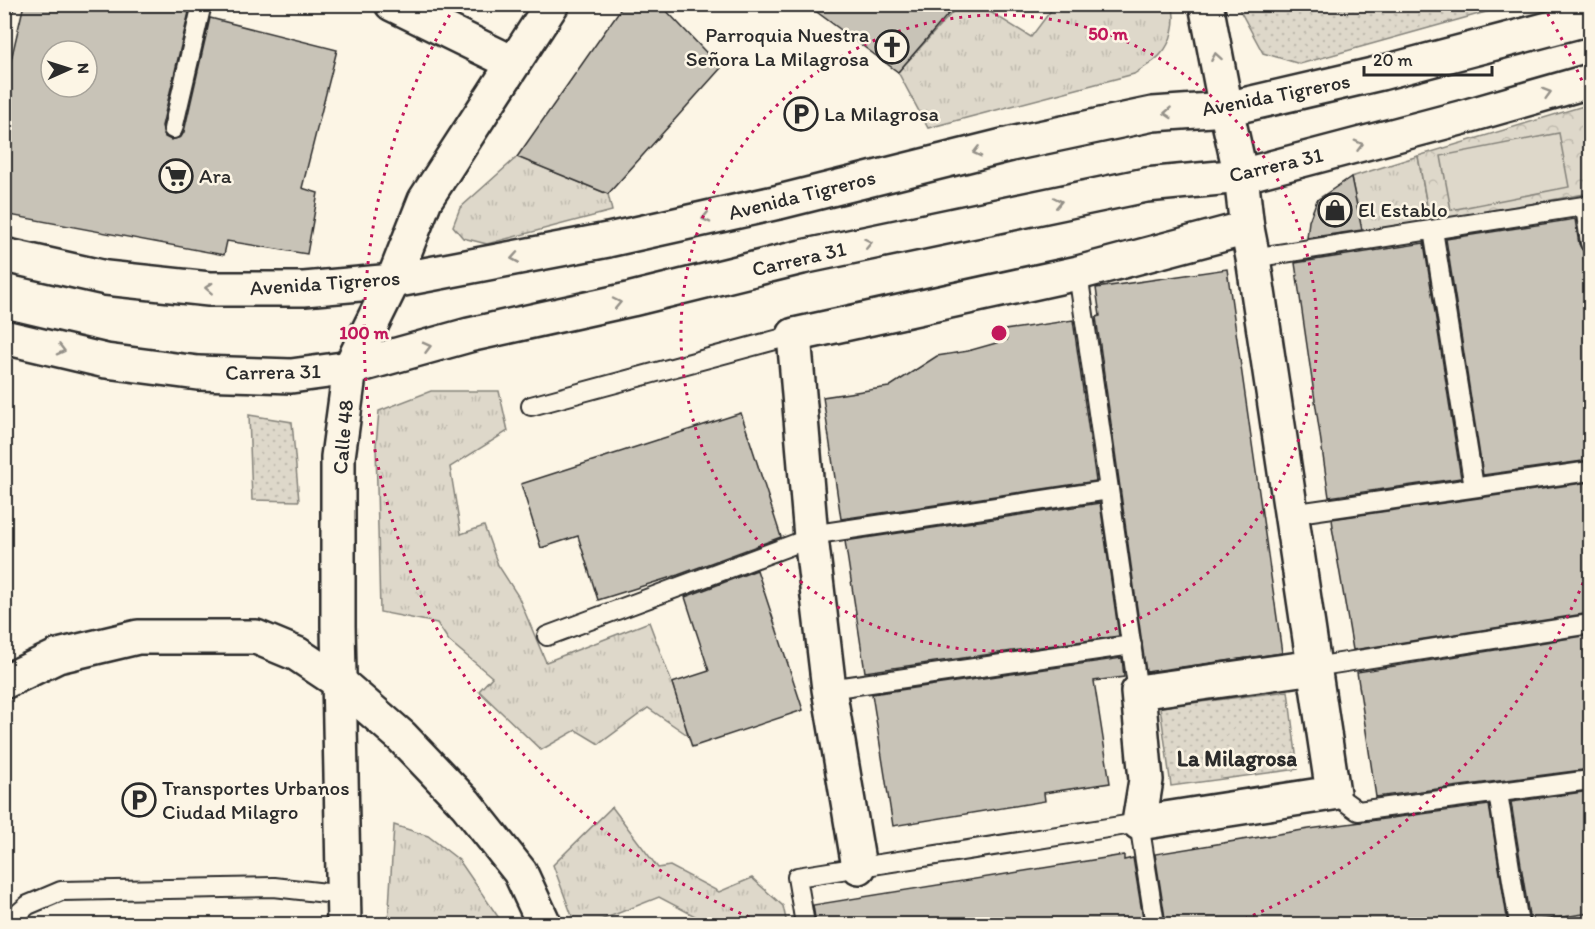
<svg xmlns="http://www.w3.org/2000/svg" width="1595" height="929" font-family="Itim,sans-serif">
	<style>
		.grass { fill: url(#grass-tufts); stroke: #84827a; stroke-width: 1.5 }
		.park { fill: url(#park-crowns); stroke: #84827a; stroke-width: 1.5 }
		.garden { fill: url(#garden-dots); stroke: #84827a; stroke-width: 1.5 }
		.pitch { fill: #ded8ca; stroke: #84827a; stroke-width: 1.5 }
		.building { fill: #c8c3b7; stroke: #2b2b2b; stroke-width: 1.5; fill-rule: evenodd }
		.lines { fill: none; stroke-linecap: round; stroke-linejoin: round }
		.service-casing { stroke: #2b2b2b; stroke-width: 22 }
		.minor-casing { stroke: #2b2b2b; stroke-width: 38 }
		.tertiary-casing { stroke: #2b2b2b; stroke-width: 38 }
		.secondary-casing { stroke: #2b2b2b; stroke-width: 38 }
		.service { stroke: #fcf5e5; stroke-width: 18 }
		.minor { stroke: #fcf5e5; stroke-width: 33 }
		.tertiary { stroke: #fcf5e5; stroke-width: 33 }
		.secondary { stroke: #fcf5e5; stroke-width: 33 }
		.oneway { stroke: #949088 }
		.ring { fill: none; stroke: #c2185b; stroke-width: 3; stroke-dasharray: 3 6 }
		.labels { text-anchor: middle; stroke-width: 5; stroke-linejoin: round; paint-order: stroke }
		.poi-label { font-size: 21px; fill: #2b2b2b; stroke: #fcf5e5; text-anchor: start }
		.street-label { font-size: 21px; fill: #2b2b2b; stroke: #fcf5e5 }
		.neighbourhood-label { font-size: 22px; font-weight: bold; fill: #2b2b2b; stroke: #fcf5e5 }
		.centre { fill: #c2185b; stroke: #fcf5e5; stroke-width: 3 }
		.ring-label { font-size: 18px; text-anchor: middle; font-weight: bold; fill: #c2185b; stroke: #fcf5e5; stroke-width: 5; stroke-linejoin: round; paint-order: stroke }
	</style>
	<defs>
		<pattern id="grass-tufts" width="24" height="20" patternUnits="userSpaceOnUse" patternTransform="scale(1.5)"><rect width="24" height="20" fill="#ded8ca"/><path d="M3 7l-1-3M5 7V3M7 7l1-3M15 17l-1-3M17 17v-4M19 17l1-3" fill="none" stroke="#bfbaae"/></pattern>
		<pattern id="park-crowns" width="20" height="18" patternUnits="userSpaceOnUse" patternTransform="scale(1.5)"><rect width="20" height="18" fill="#ded8ca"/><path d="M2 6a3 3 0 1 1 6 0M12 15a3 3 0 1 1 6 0" fill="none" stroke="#bfbaae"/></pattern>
		<pattern id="garden-dots" width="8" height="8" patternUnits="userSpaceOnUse" patternTransform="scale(1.5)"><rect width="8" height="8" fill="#ded8ca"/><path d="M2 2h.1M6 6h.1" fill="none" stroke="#bfbaae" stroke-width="1.8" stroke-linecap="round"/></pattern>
	</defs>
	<rect width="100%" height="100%" fill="#fcf5e5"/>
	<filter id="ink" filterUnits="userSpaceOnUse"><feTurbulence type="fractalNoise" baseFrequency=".0167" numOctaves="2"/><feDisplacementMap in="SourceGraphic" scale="12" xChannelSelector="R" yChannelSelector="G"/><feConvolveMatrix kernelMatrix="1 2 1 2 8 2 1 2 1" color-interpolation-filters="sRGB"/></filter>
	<g filter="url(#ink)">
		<g class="grass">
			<path d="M959 5H979L1031 37 1055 5H1172C1177 19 1172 43 1161 54 1155 62 1142 68 1134 74L928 128 898 72Z"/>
			<polygon points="1418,156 1430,222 1362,231 1351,177"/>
			<polygon points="517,157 608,194 612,211 487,244 463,238 453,226 460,208"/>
			<polygon points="431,391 499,391 508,431 450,467 461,534 484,526 498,565 518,596 546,662 649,622 672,683 689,736 648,708 599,744 576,730 541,750 479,691 492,677 449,641 437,623 380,612 376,445 379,411"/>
			<polygon points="612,807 658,868 670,866 719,892 752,878 783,906 787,924 710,924 659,897 591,924 575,924 553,865"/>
			<polygon points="394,825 428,836 459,860 503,924 388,924"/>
		</g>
		<polygon class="park" points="1590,104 1590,193 1430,222 1418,156"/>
		<g class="garden">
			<polygon points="1237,5 1511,5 1300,64 1263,53"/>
			<polygon points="249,415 292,422 299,501 252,500"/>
			<polygon points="1288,691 1298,769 1171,786 1160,707"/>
		</g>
		<polygon class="pitch" points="1559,133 1569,187 1451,210 1441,156"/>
		<g class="building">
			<path d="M24 4H185L184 11 189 12 162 126 165 137 171 140 181 137 184 132 210 18 337 50 302 188 318 193 307 254 227 241 224 255 4 214V90ZM51 51H87V87H51Z"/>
			<polygon points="624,4 660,4 721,68 608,194 517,157"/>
			<polygon points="806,4 957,4 898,72"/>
			<polygon points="1351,177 1362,230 1307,238 1309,221 1317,200"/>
			<polygon points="1575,219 1579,244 1583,251 1590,306 1590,460 1483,475 1446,239"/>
			<polygon points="1424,243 1461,478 1329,497 1295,263"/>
			<polygon points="1227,269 1282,653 1146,672 1096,317 1100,316 1096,288"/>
			<polygon points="1073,320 1096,481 841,519 823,397 889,387 937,356 968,351 1007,340 1005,330"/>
			<polygon points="741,413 781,537 678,575 598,600 578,536 541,548 521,484"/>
			<polygon points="1590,482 1590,613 1353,650 1332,527 1333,527 1332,519"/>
			<polygon points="1100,503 1119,636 865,672 845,541"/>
			<polygon points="757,570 803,710 692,747 672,683 709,671 685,597"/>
			<polygon points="1590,635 1590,769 1376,797 1357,672"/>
			<polygon points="1122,658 1124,677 1094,681 1110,783 1044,793 1045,801 893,826 872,694"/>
			<polygon points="1590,791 1590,913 1530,922 1511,802"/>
			<polygon points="1489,805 1508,924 1166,924 1155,854 1309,829"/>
			<polygon points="1124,855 1124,860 1133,858 1144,924 816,924 813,905"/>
		</g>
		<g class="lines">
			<defs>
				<g id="service">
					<polyline points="4,5 5,4"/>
					<polyline points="173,129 202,4"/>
					<polyline points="1585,206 1590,243"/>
					<polyline points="1433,230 1474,487"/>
					<polyline points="1253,258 1590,205"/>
					<polyline points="1078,273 1138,692"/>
					<polyline points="531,406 794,335"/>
					<polyline points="1291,514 1590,471"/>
					<polyline points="547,636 824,533 1109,490"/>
					<polyline points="1314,667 1590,624"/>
					<polyline points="829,689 1132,645"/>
					<polyline points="1333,793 1358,811 1590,780"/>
					<polyline points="1498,793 1519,924"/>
					<polyline points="6,924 28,905 61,891 274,887 344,895"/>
					<polyline points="805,924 797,877 1139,823 1155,924"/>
				</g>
				<g id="minor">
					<polyline points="392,4 513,63"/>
					<polyline points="1206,4 1226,109 1241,176 1247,228 1253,258 1333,793 1139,823 1146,780 1138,692 1314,667"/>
					<polyline points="393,281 425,200 552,4"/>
					<polyline points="4,682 58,656 138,637 256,637 297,654 339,682 401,736 466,804 520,872 544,924"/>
					<polyline points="859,867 829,689 811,537 794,335 1078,273 1247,228"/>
				</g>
				<polyline id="tertiary" points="344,924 338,626 338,457 350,368 393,281"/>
				<g id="secondary">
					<polyline points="4,255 106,278 209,289 304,289 393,281 608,240 779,202 1011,144 1153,114 1226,109 1381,73 1590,18"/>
					<polyline points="4,337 106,361 198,373 291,376 350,368 469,335 632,299 802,257 1146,185 1241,176 1464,117 1590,81"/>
				</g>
			</defs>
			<use href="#service" class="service-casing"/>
			<use href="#minor" class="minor-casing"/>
			<use href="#tertiary" class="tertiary-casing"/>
			<use href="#secondary" class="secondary-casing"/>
			<use href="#service" class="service"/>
			<use href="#minor" class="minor"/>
			<use href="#tertiary" class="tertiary"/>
			<use href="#secondary" class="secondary"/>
		</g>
		<defs><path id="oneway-chevron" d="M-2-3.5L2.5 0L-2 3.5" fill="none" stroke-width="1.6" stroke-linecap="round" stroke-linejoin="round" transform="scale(1.5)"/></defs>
		<g class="oneway">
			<use href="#oneway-chevron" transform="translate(1216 57) rotate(-100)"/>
			<use href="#oneway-chevron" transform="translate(1547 93) rotate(-16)"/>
			<use href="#oneway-chevron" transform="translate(1168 113) rotate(176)"/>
			<use href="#oneway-chevron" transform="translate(1359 145) rotate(-15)"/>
			<use href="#oneway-chevron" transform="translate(977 152) rotate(166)"/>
			<use href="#oneway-chevron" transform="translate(1058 202) rotate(-12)"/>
			<use href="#oneway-chevron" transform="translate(706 218) rotate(167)"/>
			<use href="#oneway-chevron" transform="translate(868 243) rotate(-12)"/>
			<use href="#oneway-chevron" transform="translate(515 258) rotate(170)"/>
			<use href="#oneway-chevron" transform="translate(209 288) rotate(-177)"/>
			<use href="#oneway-chevron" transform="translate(617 303) rotate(-12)"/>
			<use href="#oneway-chevron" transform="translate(427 347) rotate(-15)"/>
			<use href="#oneway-chevron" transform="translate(61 350) rotate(14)"/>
		</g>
	</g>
	<g class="ring">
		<circle cx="999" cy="333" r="318"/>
		<path d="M1590 566A635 635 0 0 1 1232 924M766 924A635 635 0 0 1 455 6M1543 6A635 635 0 0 1 1590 100"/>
	</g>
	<defs>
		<symbol id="church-ring" viewBox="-11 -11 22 22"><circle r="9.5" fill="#fcf5e5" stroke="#2b2b2b" stroke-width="1.5"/><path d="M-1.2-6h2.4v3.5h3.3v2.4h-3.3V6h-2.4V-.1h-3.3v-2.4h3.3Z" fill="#2b2b2b"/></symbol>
		<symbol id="parking-ring" viewBox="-11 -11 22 22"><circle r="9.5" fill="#fcf5e5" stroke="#2b2b2b" stroke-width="1.5"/><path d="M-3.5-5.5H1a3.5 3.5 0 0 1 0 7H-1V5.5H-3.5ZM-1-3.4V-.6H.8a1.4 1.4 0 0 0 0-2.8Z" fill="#2b2b2b"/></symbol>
		<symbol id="supermarket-ring" viewBox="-11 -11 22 22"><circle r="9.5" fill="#fcf5e5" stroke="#2b2b2b" stroke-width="1.5"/><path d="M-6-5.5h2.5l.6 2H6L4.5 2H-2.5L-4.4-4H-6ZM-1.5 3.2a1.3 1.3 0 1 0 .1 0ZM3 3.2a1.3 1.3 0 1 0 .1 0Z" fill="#2b2b2b"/></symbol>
		<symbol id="shop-ring" viewBox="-11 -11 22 22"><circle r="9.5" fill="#fcf5e5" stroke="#2b2b2b" stroke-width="1.5"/><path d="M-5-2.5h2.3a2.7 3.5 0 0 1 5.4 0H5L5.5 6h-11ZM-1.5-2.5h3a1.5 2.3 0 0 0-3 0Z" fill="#2b2b2b"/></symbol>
	</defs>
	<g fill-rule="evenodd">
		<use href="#church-ring" x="873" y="28" width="38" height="38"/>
		<use href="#parking-ring" x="782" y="95" width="38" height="38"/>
		<use href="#supermarket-ring" x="157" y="157" width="38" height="38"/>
		<use href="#shop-ring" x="1316" y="191" width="38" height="38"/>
		<use href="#parking-ring" x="120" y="781" width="38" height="38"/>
	</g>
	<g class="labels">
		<g class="poi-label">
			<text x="869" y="42" text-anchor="end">Parroquia Nuestra<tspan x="869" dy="24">Señora La Milagrosa</tspan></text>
			<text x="824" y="121">La Milagrosa</text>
			<text x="199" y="183">Ara</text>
			<text x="1358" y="217">El Establo</text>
			<text x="162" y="795">Transportes Urbanos<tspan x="162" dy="24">Ciudad Milagro</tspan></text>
		</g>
		<g class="street-label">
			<text transform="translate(1276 95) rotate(-11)" y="7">Avenida Tigreros</text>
			<text transform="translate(1276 165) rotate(-13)" y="7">Carrera 31</text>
			<text transform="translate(802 195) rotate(-14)" y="7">Avenida Tigreros</text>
			<text transform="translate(799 259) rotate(-13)" y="7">Carrera 31</text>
			<text transform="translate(325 283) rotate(-4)" y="7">Avenida Tigreros</text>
			<text transform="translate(273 372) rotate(-1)" y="7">Carrera 31</text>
			<text transform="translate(343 437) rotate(-85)" y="7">Calle 48</text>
		</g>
		<g class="neighbourhood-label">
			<text x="1237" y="766">La Milagrosa</text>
		</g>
	</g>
	<circle cx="999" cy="333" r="9" class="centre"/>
	<g class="ring-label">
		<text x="1108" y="40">50 m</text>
		<text x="364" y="339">100 m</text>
	</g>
	<rect width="1595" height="929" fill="none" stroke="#fcf5e5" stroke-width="24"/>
	<rect x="12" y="12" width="1571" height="905" fill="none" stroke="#2b2b2b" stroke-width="2" filter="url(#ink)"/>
	<g transform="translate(69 69) rotate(87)"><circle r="28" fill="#fcf5e5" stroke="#a8a49b" stroke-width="1.5"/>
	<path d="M0-4.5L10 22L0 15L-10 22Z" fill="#2b2b2b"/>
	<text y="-9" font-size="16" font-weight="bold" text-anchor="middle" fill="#2b2b2b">N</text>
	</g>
	<path d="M1364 66v9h128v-9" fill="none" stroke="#2b2b2b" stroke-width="3"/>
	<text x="1373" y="66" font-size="18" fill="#2b2b2b" stroke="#fcf5e5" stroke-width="4.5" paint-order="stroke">20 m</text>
</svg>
